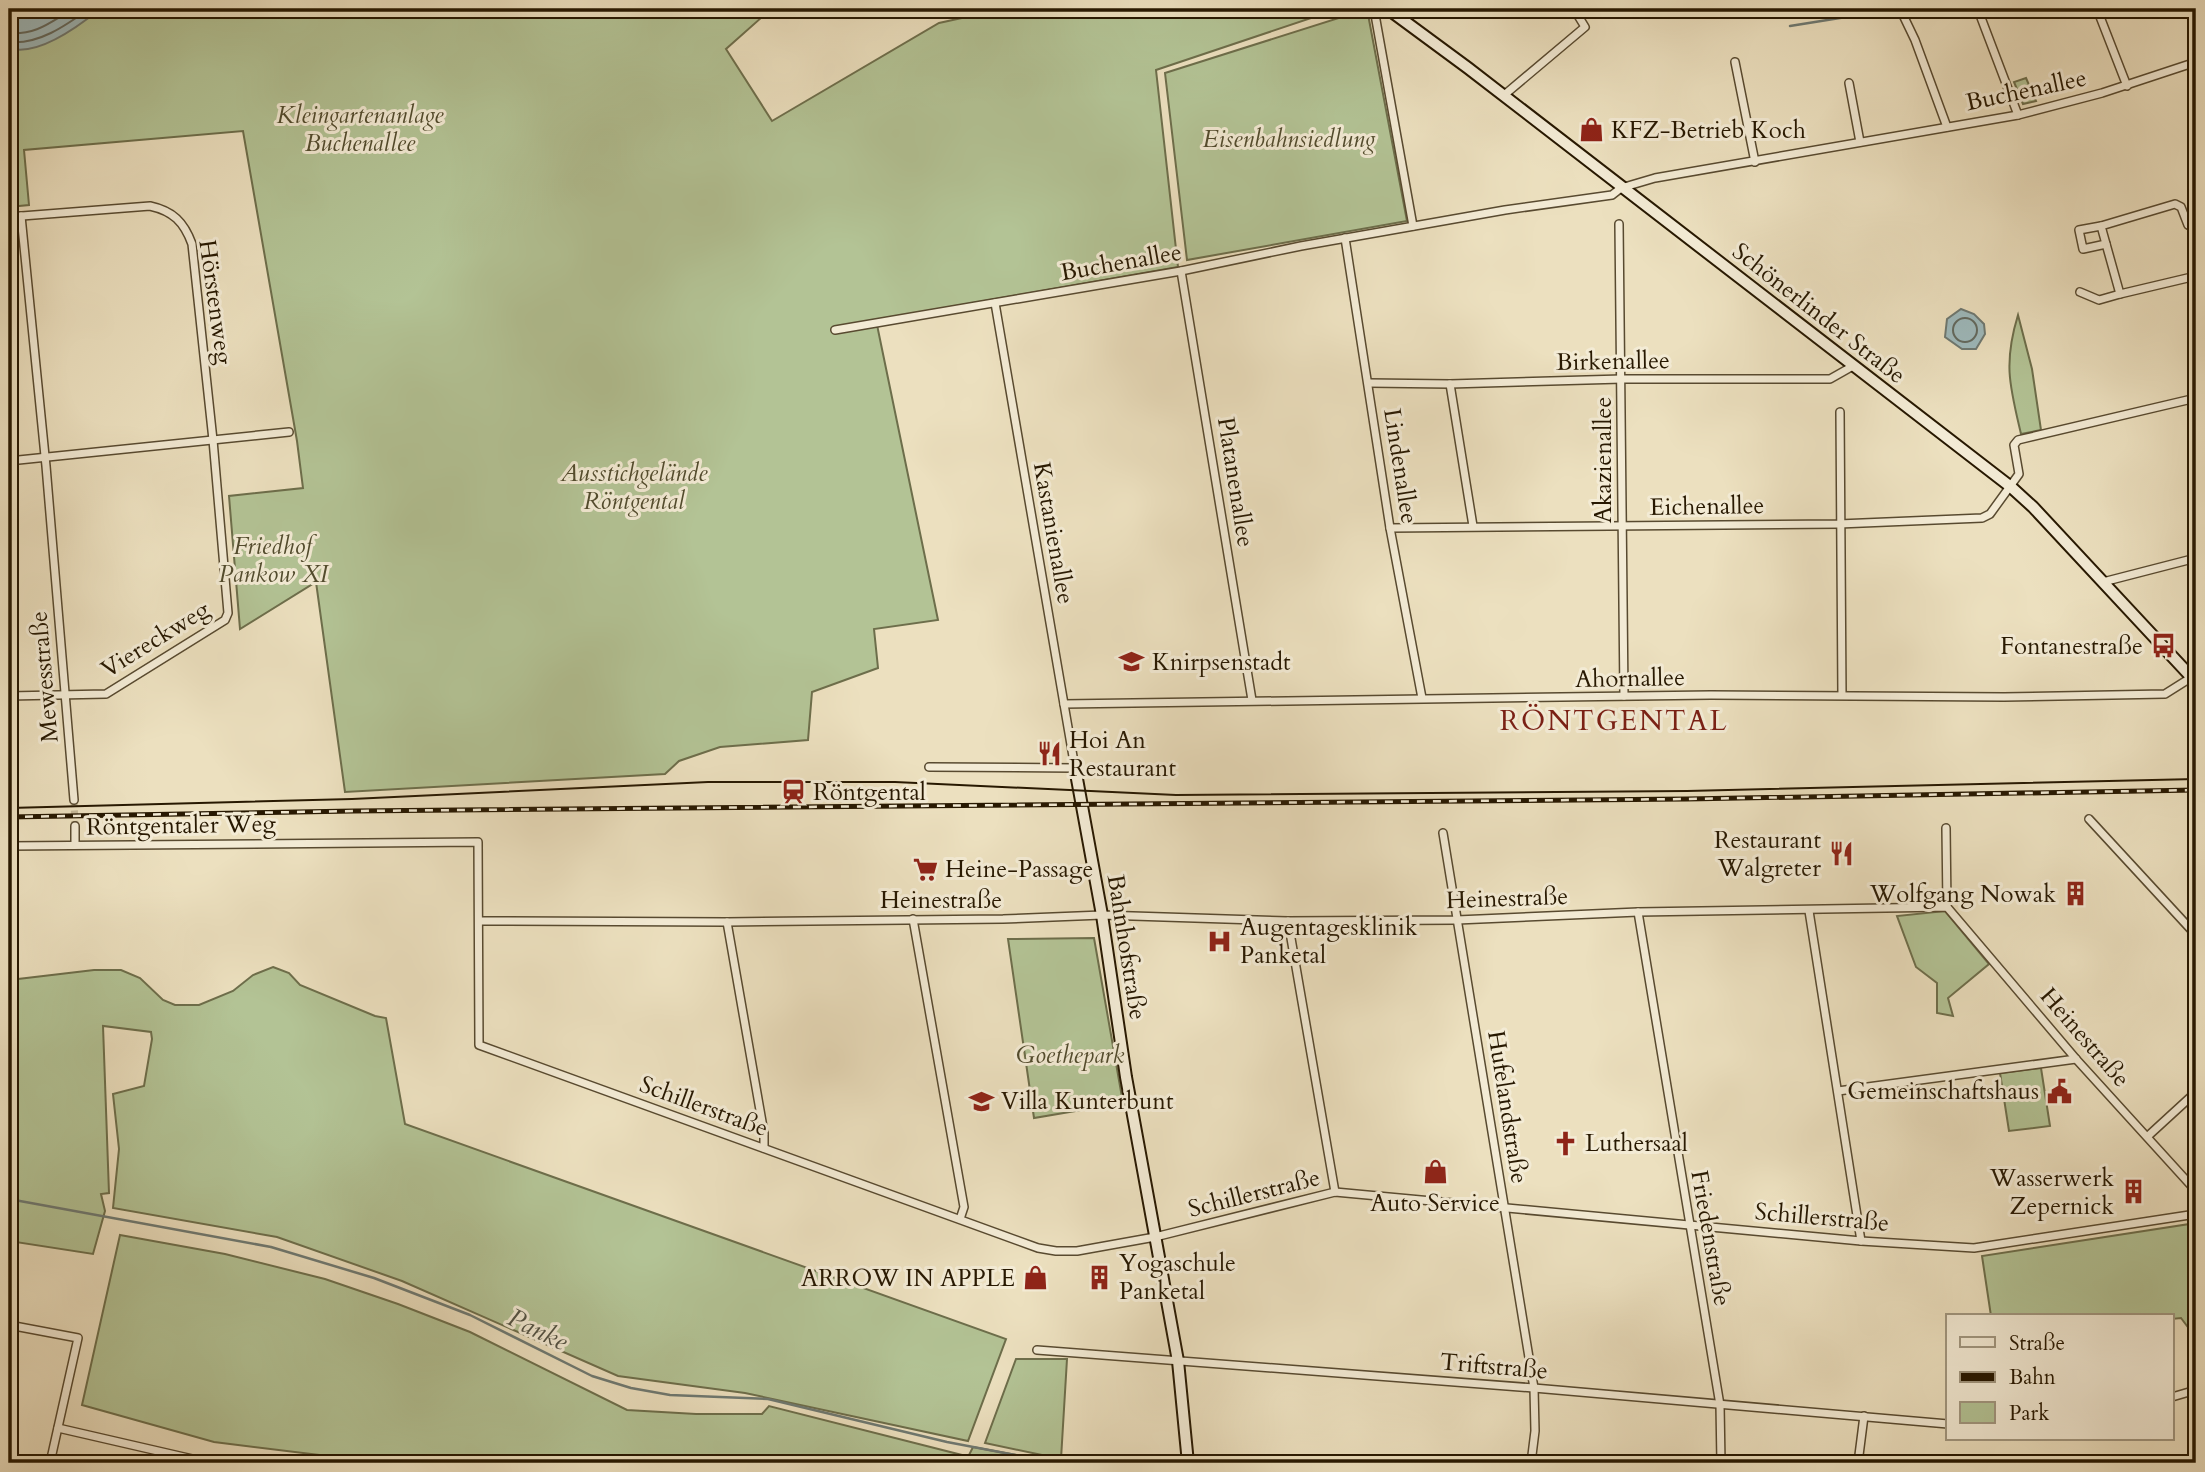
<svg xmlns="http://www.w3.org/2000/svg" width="2205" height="1472" font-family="Cardo,serif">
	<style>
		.green { fill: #b3c395; stroke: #6d6e4b; stroke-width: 2 }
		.water { fill: #9ebabd; stroke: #6e7972; stroke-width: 2 }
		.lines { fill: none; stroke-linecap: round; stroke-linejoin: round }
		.shore { stroke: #62695f; stroke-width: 2 }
		.stream { stroke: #6e7972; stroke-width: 2.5 }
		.street-tunnel { stroke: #c5b899; stroke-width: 7; stroke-dasharray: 7 3.5; stroke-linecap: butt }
		.street-casing { stroke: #584a30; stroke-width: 10 }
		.secondary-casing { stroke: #271801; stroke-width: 14 }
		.street { stroke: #f3ebd5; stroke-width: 7 }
		.secondary { stroke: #f3ebd5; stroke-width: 10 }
		.tram { stroke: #271801; stroke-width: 2 }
		.rail-casing { stroke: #271801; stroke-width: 5 }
		.rail { stroke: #f3ebd5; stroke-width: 2.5; stroke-dasharray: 8; stroke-linecap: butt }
		.labels { text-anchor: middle; stroke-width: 6; stroke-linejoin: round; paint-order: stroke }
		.street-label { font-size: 24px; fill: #271801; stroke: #f3ebd5 }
		.park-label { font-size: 24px; font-style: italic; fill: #514b2d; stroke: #f3ebd5 }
		.poi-label { font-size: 24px; fill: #271801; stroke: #f3ebd5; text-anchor: start }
		.water-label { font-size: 26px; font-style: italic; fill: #515143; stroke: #f3ebd5 }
		.quarter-label { font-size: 28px; letter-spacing: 2px; fill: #7a1f14; stroke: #f3ebd5 }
	</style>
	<rect width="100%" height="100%" fill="#ece0bf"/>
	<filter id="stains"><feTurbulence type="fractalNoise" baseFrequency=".00286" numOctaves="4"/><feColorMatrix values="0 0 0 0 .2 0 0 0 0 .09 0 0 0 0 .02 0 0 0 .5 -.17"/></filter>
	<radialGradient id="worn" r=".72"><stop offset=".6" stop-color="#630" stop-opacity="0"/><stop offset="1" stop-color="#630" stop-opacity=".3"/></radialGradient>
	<g class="green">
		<polygon points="9,9 771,9 726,49 772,121 939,23 1003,9 1338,9 1156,70 1178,267 876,320 938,620 874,629 878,668 812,692 808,740 720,747 679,761 665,774 345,792 316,582 240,629 229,496 303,488 297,441 243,131 24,150 29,205 9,207"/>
		<polygon points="1367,9 1407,221 1187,260 1165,73"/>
		<polygon points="2026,78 2036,101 2023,104 2014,82"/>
		<path d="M2018 315 2032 369 2041 430 2021 434C2010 387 2003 364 2018 315Z"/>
		<polygon points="1945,911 1989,964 1948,998 1953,1016 1937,1013 1937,983 1916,967 1897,916"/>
		<polygon points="1094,938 1123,1103 1034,1118 1008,939"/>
		<polygon points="273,967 289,973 300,985 375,1016 386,1018 405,1124 1006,1339 968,1441 745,1393 618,1376 402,1281 277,1237 113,1208 119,1149 113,1094 144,1086 152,1039 151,1032 103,1026 109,1193 101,1194 105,1211 93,1254 9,1241 9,983 18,979 94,970 121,970 140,978 163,1000 175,1005 199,1005 233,991 253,975"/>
		<polygon points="2041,1068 2050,1126 2009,1131 2000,1073"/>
		<polygon points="2196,1223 2196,1338 2181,1318 2172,1319 2172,1316 1991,1316 1982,1256"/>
		<polygon points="120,1235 225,1254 325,1279 398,1304 470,1332 627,1410 696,1414 762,1414 769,1406 962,1455 959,1463 385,1463 214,1442 82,1405"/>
		<polygon points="1016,1359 1067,1359 1061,1459 985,1443"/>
		<polygon points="973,1447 1059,1463 965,1463"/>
	</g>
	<g class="water">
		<path d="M9 9H100C79 26 37 57 9 48Z"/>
		<polygon points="1961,309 1974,314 1984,324 1985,334 1976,349 1962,349 1945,337 1947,319"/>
	</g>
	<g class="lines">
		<g class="shore">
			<path d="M9 33C37 35 50 22 73 9"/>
			<path d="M9 42C38 45 65 26 89 9"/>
			<circle cx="1965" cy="330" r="12"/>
		</g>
		<g class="stream">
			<polyline points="1790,26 1896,9"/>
			<polyline points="9,1199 271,1247 374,1278 470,1315 592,1376 631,1388 670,1395 768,1399 947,1442 1058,1463"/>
		</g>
		<polyline class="street-tunnel" points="74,800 75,826"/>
		<defs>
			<g id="street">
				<polyline points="1374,9 1413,226"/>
				<polyline points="1996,9 1980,15 2018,115"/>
				<polyline points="2097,9 2127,86"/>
				<polyline points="1903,15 1915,40 1947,127"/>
				<polyline points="1735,62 1755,162"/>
				<polyline points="1849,83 1860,142"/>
				<polyline points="1503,96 1585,27 1574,9"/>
				<polyline points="21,216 46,466 74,800"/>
				<path d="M9 217 150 206C173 211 184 222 192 244L213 440 228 613 225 620 106 694 9 696"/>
				<polyline points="1619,224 1624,696"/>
				<polyline points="2101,226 2079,230 2083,249 2106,244"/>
				<polyline points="2196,228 2188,225 2181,207 2175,204 2101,226 2120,294 2196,276"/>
				<polyline points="1345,238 1390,528 1422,698"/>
				<polyline points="1181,271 1252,700"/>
				<polyline points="2080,292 2099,300 2120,294"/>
				<polyline points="835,330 1181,271 1301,246 1505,210 1612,195 1621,188 1655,178 2018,115 2102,93 2196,62"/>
				<polyline points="1369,383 1450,384 1622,379 1830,379 1853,366"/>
				<polyline points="1450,384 1473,526"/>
				<polyline points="1840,412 1842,695"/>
				<polyline points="9,461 289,432"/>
				<polyline points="1390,528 1839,524 1982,518 1990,514 2019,474 2014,445 2018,440 2196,398"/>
				<polyline points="2103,582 2196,558"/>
				<polyline points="1064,704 1711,695 2004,697 2165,694 2192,677"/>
				<polyline points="929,767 1075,768 995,303"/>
				<polyline points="2089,819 2196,935"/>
				<polyline points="75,826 75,845"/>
				<polyline points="1946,828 1947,907"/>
				<polyline points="1443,833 1534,1388 1535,1431 1531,1463"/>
				<polyline points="9,846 478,842 479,1045 1038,1248 1056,1251 1077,1251 1155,1237 1335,1192 1861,1241 1974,1248 2196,1214"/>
				<polyline points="1809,911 1861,1241"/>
				<polyline points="1638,912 1720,1405 1721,1463"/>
				<polyline points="913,919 964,1207 960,1219"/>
				<polyline points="480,921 727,922 1003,919 1102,915 1288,921 1457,920 1638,912 1947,907 2076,1059 2196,1191"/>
				<polyline points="1288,921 1335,1192"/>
				<polyline points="727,922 764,1133 764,1148"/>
				<polyline points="1838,1091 2076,1059"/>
				<polyline points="2148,1136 2196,1092"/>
				<polyline points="9,1325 78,1338 50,1463"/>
				<polyline points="1037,1350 1534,1388 1948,1424"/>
				<polyline points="2172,1397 2196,1390"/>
				<polyline points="58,1428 210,1463"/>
				<polyline points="1858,1463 1864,1416"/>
			</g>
			<g id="secondary">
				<polyline points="1388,9 1468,68 2011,487 2033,507 2196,682"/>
				<polyline points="1075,768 1102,915 1126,1077 1178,1361 1188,1463"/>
			</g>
		</defs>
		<use href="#street" class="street-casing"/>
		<use href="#secondary" class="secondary-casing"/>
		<use href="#street" class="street"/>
		<use href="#secondary" class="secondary"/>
		<polyline class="tram" points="9,808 352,799 708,782 895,782 1176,795 1687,791 2196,779"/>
		<defs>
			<polyline id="rail" points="9,817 354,811 1687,799 2196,790"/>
		</defs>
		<use href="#rail" class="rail-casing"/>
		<use href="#rail" class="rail"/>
	</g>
	<defs>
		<symbol id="shop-bare" viewBox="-9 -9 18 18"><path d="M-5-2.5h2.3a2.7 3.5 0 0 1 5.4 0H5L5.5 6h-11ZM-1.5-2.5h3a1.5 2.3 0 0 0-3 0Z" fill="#8f2418" stroke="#f3ebd5" stroke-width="2.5" paint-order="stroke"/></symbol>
		<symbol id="bus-bare" viewBox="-9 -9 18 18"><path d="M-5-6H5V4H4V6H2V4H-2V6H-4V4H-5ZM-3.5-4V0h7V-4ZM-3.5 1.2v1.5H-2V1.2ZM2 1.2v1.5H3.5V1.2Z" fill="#8f2418" stroke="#f3ebd5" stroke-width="2.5" paint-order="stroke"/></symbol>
		<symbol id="school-bare" viewBox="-9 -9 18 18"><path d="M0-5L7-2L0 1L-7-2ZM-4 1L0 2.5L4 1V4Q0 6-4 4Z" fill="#8f2418" stroke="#f3ebd5" stroke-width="2.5" paint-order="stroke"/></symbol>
		<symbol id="restaurant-bare" viewBox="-9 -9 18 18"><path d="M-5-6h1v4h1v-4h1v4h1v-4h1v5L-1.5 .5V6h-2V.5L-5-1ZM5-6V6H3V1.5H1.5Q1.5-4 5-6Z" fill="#8f2418" stroke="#f3ebd5" stroke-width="2.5" paint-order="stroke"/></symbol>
		<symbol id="station-bare" viewBox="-9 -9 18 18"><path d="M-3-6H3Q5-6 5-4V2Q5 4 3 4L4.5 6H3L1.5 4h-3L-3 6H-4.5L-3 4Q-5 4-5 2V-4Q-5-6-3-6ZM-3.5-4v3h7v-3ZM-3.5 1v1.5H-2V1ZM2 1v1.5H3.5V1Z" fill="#8f2418" stroke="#f3ebd5" stroke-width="2.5" paint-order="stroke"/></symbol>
		<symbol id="supermarket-bare" viewBox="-9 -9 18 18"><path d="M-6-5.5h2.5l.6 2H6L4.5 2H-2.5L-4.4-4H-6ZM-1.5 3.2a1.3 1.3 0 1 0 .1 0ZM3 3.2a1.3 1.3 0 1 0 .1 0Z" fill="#8f2418" stroke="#f3ebd5" stroke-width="2.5" paint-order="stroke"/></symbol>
		<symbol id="building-bare" viewBox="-9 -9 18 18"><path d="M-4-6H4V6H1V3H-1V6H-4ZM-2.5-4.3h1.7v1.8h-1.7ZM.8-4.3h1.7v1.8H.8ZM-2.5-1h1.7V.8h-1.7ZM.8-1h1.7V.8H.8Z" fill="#8f2418" stroke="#f3ebd5" stroke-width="2.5" paint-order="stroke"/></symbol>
		<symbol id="hospital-bare" viewBox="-9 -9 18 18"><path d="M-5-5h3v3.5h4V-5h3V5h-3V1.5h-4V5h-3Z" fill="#8f2418" stroke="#f3ebd5" stroke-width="2.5" paint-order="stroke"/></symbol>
		<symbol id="civic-bare" viewBox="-9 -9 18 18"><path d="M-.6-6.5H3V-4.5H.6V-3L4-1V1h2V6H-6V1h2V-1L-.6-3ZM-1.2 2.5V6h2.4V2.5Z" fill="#8f2418" stroke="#f3ebd5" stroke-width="2.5" paint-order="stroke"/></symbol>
		<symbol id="church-bare" viewBox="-9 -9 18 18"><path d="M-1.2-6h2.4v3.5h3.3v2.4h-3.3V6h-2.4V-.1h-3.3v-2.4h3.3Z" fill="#8f2418" stroke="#f3ebd5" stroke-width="2.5" paint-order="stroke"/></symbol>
	</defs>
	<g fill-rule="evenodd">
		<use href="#shop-bare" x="1574" y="112" width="35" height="35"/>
		<use href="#bus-bare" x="2146" y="628" width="35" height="35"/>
		<use href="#school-bare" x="1114" y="644" width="35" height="35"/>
		<use href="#restaurant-bare" x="1032" y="736" width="35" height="35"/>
		<use href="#station-bare" x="776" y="774" width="35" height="35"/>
		<use href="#restaurant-bare" x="1824" y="836" width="35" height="35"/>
		<use href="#supermarket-bare" x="908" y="852" width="35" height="35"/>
		<use href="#building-bare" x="2058" y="876" width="35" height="35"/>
		<use href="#hospital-bare" x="1202" y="924" width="35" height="35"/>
		<use href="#civic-bare" x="2042" y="1074" width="35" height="35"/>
		<use href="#school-bare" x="964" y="1084" width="35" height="35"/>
		<use href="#church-bare" x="1548" y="1126" width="35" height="35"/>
		<use href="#shop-bare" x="1418" y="1154" width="35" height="35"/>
		<use href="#building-bare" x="2116" y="1174" width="35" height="35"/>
		<use href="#building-bare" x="1082" y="1260" width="35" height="35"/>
		<use href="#shop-bare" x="1018" y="1260" width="35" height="35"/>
	</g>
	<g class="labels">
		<g class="street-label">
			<text transform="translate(2026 90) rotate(-12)" y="8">Buchenallee</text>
			<text transform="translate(1121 262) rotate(-10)" y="8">Buchenallee</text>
			<text transform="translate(216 302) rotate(82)" y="8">Hörstenweg</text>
			<text transform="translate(1819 313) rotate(38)" y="8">Schönerlinder Straße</text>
			<text transform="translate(1613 361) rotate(-1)" y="8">Birkenallee</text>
			<text transform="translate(1603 460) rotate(-90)" y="8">Akazienallee</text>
			<text transform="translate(1401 466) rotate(81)" y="8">Lindenallee</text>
			<text transform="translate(1236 482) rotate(81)" y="8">Platanenallee</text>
			<text transform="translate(1707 506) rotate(-1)" y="8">Eichenallee</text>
			<text transform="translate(1054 533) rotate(80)" y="8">Kastanienallee</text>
			<text transform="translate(155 639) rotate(-32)" y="8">Viereckweg</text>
			<text transform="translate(44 677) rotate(-95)" y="8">Mewesstraße</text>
			<text transform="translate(1630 678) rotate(-1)" y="8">Ahornallee</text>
			<text transform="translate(181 825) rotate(-1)" y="8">Röntgentaler Weg</text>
			<text transform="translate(1507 898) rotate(-2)" y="8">Heinestraße</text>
			<text x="941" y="908">Heinestraße</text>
			<text transform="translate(1127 947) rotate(81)" y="8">Bahnhofstraße</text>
			<text transform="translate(2085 1037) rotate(49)" y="8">Heinestraße</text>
			<text transform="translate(704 1106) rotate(20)" y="8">Schillerstraße</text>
			<text transform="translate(1508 1107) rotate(81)" y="8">Hufelandstraße</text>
			<text transform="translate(1254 1193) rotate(-14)" y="8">Schillerstraße</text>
			<text transform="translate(1822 1217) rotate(5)" y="8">Schillerstraße</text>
			<text transform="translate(1711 1238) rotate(80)" y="8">Friedenstraße</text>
			<text transform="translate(1494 1366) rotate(5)" y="8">Triftstraße</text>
		</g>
		<g class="park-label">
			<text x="360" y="123">Kleingartenanlage<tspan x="360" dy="28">Buchenallee</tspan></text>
			<text x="1289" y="147">Eisenbahnsiedlung</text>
			<text x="634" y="481">Ausstichgelände<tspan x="634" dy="28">Röntgental</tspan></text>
			<text x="273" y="554">Friedhof<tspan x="273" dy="28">Pankow XI</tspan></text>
			<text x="1070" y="1063">Goethepark</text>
		</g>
		<g class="poi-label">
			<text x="1611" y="138">KFZ-Betrieb Koch</text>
			<text x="2143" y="654" text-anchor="end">Fontanestraße</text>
			<text x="1152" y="670">Knirpsenstadt</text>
			<text x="1069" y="748">Hoi An<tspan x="1069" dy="28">Restaurant</tspan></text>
			<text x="813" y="800">Röntgental</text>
			<text x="1821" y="848" text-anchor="end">Restaurant<tspan x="1821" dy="28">Walgreter</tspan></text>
			<text x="945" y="877">Heine-Passage</text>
			<text x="2056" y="902" text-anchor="end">Wolfgang Nowak</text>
			<text x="1240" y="935">Augentagesklinik<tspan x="1240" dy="28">Panketal</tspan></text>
			<text x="2039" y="1099" text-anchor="end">Gemeinschaftshaus</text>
			<text x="1001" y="1109">Villa Kunterbunt</text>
			<text x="1585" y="1151">Luthersaal</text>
			<text x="2114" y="1186" text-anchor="end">Wasserwerk<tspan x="2114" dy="28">Zepernick</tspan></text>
			<text x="1435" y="1211" text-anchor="middle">Auto Service</text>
			<text x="1119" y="1271">Yogaschule<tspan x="1119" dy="28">Panketal</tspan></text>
			<text x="1015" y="1286" text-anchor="end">ARROW IN APPLE</text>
		</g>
		<g class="water-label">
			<text transform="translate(538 1329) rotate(26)" y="9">Panke</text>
		</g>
		<g class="quarter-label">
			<text x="1614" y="730">RÖNTGENTAL</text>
		</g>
	</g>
	<rect width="2205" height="1472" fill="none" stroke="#ece0bf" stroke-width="35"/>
	<rect x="10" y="10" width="2184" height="1451" fill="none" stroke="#271801" stroke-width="3.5"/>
	<rect x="18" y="18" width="2170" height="1437" fill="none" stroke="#271801" stroke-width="2"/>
	<rect x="1946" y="1314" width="228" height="126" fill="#f3ebd5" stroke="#a19780" stroke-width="2"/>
	<rect x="1960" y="1337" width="35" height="10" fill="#f3ebd5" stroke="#a19780" stroke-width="2"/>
	<text x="2009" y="1350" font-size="21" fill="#271801">Straße</text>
	<rect x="1960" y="1372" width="35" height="10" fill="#271801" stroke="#a19780" stroke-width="2"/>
	<text x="2009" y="1384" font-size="21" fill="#271801">Bahn</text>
	<rect x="1960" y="1402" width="35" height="21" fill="#b3c395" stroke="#a19780" stroke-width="2"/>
	<text x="2009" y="1420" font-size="21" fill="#271801">Park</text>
	<rect width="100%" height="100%" filter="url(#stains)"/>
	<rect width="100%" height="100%" fill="url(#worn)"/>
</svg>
